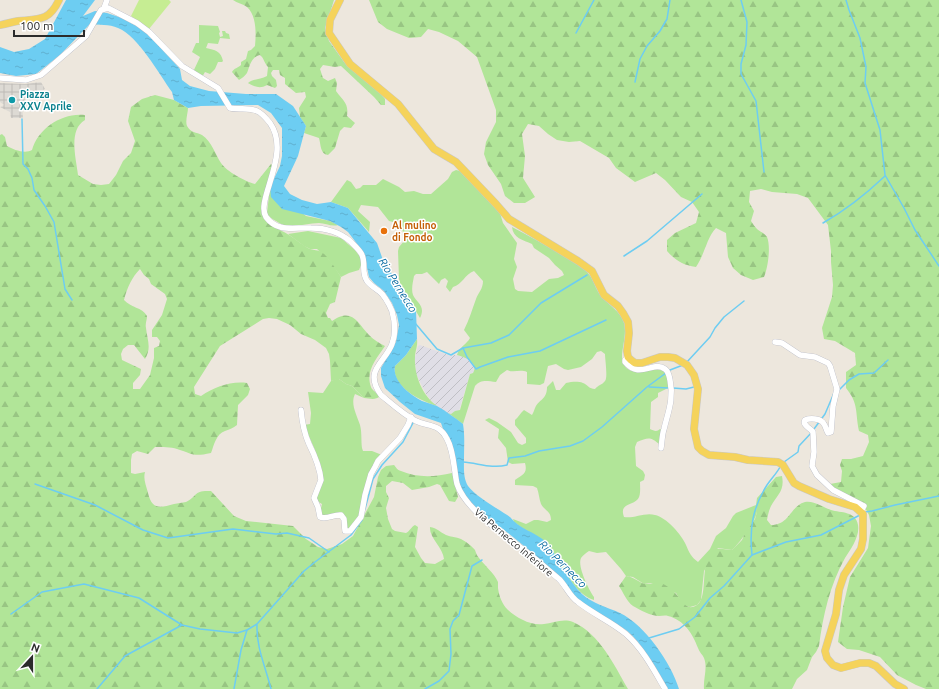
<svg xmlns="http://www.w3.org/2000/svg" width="939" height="689" font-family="Ubuntu,sans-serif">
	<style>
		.industrial { fill: url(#industrial-furrows) }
		.grass { fill: #b1e598 }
		.forest { fill: url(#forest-firs); fill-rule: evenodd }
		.pitch { fill: #c6ed93 }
		.plaza { fill: url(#plaza-grid) }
		.water { fill: url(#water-ripples) }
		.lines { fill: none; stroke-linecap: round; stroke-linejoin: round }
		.stream { stroke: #6dcdf2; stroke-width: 1.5 }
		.minor-casing { stroke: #b1b3bf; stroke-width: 6 }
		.major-casing { stroke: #c8c8c8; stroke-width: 8 }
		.minor { stroke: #fff; stroke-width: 5.5 }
		.major { stroke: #f5d35b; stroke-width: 7 }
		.culture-dot { fill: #0f9aa8; stroke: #fff; stroke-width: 1.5 }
		.food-dot { fill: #e8710a; stroke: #fff; stroke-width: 1.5 }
		.labels { text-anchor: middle; stroke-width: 3; stroke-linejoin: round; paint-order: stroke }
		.culture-label { font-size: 10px; font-weight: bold; fill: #0d838f; stroke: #fff; text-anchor: start }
		.food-label { font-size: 10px; font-weight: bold; fill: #c56008; stroke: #fff; text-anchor: start }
		.street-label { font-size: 10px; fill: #2b2b2b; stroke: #fff }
		.water-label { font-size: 11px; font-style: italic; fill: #096ba1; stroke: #fff }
	</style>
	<defs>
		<pattern id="industrial-furrows" width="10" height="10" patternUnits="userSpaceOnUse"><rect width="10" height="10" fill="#e0dee6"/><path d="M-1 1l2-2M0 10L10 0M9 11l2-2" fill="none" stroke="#c0bfc5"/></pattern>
		<pattern id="forest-firs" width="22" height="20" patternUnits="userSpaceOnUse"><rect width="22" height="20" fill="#b1e598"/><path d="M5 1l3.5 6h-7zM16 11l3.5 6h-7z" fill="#98c583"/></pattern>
		<pattern id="plaza-grid" width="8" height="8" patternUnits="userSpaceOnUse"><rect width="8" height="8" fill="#dddad4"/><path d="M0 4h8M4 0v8" fill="none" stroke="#bebbb6"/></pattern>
		<pattern id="water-ripples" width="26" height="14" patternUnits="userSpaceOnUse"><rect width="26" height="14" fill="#6dcdf2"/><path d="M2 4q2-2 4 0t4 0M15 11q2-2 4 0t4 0" fill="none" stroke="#5fb0d0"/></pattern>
	</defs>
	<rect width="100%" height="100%" fill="#ede7dd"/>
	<polygon class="industrial" points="420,345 451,356 454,355 464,356 475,366 474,372 470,374 459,411 451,414 448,413 433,403 426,394 416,374 415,358 418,346"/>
	<g class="grass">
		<path d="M199 25 218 26 220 32 219 33 220 37 223 36 222 31H225L226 33 229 34 230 39 220 38 218 44 208 43 206 48C215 50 221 51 223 61L222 62H218L215 69 210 74 205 72 202 77 193 72 200 57 192 52 196 43H199Z"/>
		<path d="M456 170 460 171 467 177 500 213 503 223 517 243 514 259 517 267 513 279 515 289 518 291 532 292 549 279 558 278 564 275 562 271 555 265 549 258 534 248 532 244C523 240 513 238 512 227 529 236 546 245 562 255 571 260 580 265 587 272 594 279 595 289 601 296 609 306 620 310 624 323 628 337 618 356 624 365 633 380 659 363 666 373 668 377 669 383 670 387L658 393V397L651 402 650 429C654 431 657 432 660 429L662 431 660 445C650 436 648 438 637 442L635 447 636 466 643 471 645 475 644 480 640 482C640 487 641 495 638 499 632 506 619 503 624 517 633 519 645 512 655 515 666 517 682 535 686 545 689 552 691 557 698 562L710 549 716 536 726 528 733 516 736 513 756 505C756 507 757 509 757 511 757 519 739 544 732 550L718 548 704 571 701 600 697 605 690 607 683 605 676 593 651 583 644 584 633 577 626 576 621 569 606 552 597 553 589 551C586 553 583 555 581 558 577 566 589 590 594 597V600C580 596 570 580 562 568 559 563 557 556 553 552 541 541 527 531 514 522L513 519 526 524 534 520H538L547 522 551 520C551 511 545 511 541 504 539 499 539 493 537 488L533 486 515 485V480C522 475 528 474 525 463L512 464 508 462 506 448 498 438 499 429 485 420 489 418 497 422 511 432 518 443 522 445 526 443V438L515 425V420C519 417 520 413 524 410L532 415C533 413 534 411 535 408 539 399 547 400 547 387L553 381 556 390H560L566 383C572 382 577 381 583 383 588 385 589 389 595 389 598 385 602 385 605 381 608 378 605 359 605 354L601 351 597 352 592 359 581 367 568 370 564 369 556 364 548 366 544 383 540 385 527 384V372C520 369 514 373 507 370L500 375 496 382C487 381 481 379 475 386L463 424 448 413 451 414 455 411 460 410 470 374 473 373C479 363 465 357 457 355 459 347 467 344 470 338L464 330C469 320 472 310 476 299 478 293 483 289 483 281L474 271C465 274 462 285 453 287L450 292 446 287 448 281 445 278 441 280 439 284 427 272 422 274H416L414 276C413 282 411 289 413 295 417 303 426 306 420 318L401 286 399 279 398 251 399 247 405 240C405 231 398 222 389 221L378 207 361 205 358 211 370 222 369 232 348 208 331 202 347 180 351 182 356 189 360 188 363 185H376L383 179 399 187 405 192 414 191 423 194H431L448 179 452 172Z"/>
		<path d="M270 187 306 216 330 221 338 225C332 227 325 223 319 223 304 223 290 231 276 221 272 219 269 217 267 213Z"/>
		<polygon points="308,231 341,238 355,250 361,258 361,265 359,270 349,273 341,277 328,259 317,249 310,249 304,246 288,234"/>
		<path d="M417 339C418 346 415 351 415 357 414 375 422 395 437 406 421 401 391 387 395 366L406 355Z"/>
		<path d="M336 379H339L346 384 352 386 364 398 355 394C350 404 357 415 360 425 362 432 361 441 362 448L363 451H372L382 455 376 462 362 511 350 529 346 530 344 517H324L320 512 322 504 317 501 316 499 322 482 315 450 304 425 310 424 311 413 308 392 323 393 331 381Z"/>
	</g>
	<g class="forest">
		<path d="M233 0H334L325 28 329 41 344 62 376 88 385 99V105H381L374 97 341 66 335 67 323 65 320 69 323 78 328 81 335 78 337 83 336 91C343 101 349 103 347 116L355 123 351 128 344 127 340 131 335 148 328 155C320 154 321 145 319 138L304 133 306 126 300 117 299 108 306 97 305 92 296 93 285 84V78L280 75 279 70H273L271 73 272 76 276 80 277 86 275 88 267 85C260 89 255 87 248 83 252 79 260 80 267 76L268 67C264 63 264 58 260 55 251 57 250 66 247 73 245 76 242 78 239 80L232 72C234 68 238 68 241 65V62L246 59 248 51 251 50 255 46C256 35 257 16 247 7 243 4 237 3 233 0Z"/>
		<path d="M369 0H939V689H926L916 685 897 675 880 657 859 650 847 649 838 642 843 607 850 577 868 548 871 526 869 515 863 504 831 487 830 484 841 482 842 471 840 465 842 459H851L863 456 869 442 868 435 859 431C855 412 859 404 846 388V372L856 365 855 353 835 341 824 339 822 328 832 297 833 285 831 262V251L828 225 808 198 797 194 772 192 761 189 750 191 749 202 754 211 751 221C753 224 755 227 757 229 760 232 765 233 767 237 771 246 768 268 764 277L753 280 741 275 733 268 728 257 726 233 716 228C706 239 705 254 696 267 683 265 676 261 667 251V240L675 233 696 223 699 212 692 202 681 197 665 180 656 173 635 182 616 168 609 158 580 141 569 142 557 140 548 134 539 126 528 124 522 134 525 156 523 178 535 197 525 203H514L505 196 501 184 488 165 484 154 486 142 496 122V110L477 57 458 41 439 32 428 29 421 37 409 38 387 29 378 22Z"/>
		<path d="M155 95 174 100 188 108C188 113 185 121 187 126 191 133 196 132 202 135 212 142 215 154 221 163 226 171 246 182 255 184L271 164 273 166 262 211C264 226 279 228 289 235 296 239 303 246 310 249 317 251 318 249 324 254 328 257 338 272 341 277L335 302 330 304 326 313 328 318H330L332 321C352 307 357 322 369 335 374 340 379 343 385 346 377 358 365 371 371 387 372 390 377 393 380 396 375 401 369 398 364 398L352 386 346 384 339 379 331 381 330 361 329 354 326 348 315 340 301 334 290 325 277 319 269 318 263 319 220 346 194 387 195 394 201 396C215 387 230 381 247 383L250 389 248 395 238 405 237 425C233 428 230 429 225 431 216 434 214 445 211 453 193 457 193 454 177 449 171 447 162 447 155 447L148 454 137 451 132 454 131 460V473L135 474 145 472C143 479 146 485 148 493 152 510 160 508 174 504 178 503 182 503 186 502 198 496 193 490 211 491L234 516 246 521 293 526 306 539 318 547 327 549 342 544 353 536 374 497 378 477 381 470 386 466 394 465C396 467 397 470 401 471 417 478 435 477 452 473L458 497 455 502 449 501 440 485 437 484 429 487 412 490 403 483 392 481 386 486V492L389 498 386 508 388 519 392 529 395 531 406 533C410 531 411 527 415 525L418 527 415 547 421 558 425 563 435 564 444 559C443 547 429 538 430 527 437 528 440 532 446 535 451 537 456 537 461 539 465 541 472 546 475 550 476 553 477 556 479 558 485 566 494 573 498 582 498 583 498 587 498 588 499 596 502 604 508 610 517 618 531 626 544 624 553 623 563 618 573 622 600 634 614 665 628 689H0V135L2 134 5 137 7 146C14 150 25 154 32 150 38 128 63 112 85 115V120C68 130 76 158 78 175L93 184 101 185 109 184 116 175 123 161 131 153 135 141 128 121 131 107 142 99ZM140 269 144 275 149 279 151 284 165 294 167 299 162 315 152 330V337H157L160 341 159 346 154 348V358L150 375 140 389H133V383L140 375 141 369 122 360 121 354 123 349 128 345H134L145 359C152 348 147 339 146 328 145 324 147 320 147 316 142 307 131 308 124 300 127 288 132 277 140 269Z"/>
		<path d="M782 476C785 491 777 495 771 506 769 510 768 515 767 520L771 525C790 525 790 506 805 502 813 500 823 507 831 510 841 513 856 511 858 525 860 536 851 549 845 558 830 585 823 615 819 646L816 652 812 657 807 670 797 679 792 689H704C703 679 708 668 704 658 703 655 699 652 698 648 693 634 684 620 668 616 665 615 662 616 659 616 651 616 640 610 633 606 627 602 623 592 619 586L626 576C634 577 640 583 645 584 652 584 657 581 663 584 667 586 673 590 676 594 682 600 686 612 697 605 710 596 697 557 717 549 721 548 728 550 732 550L742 540 745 533 755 519 757 512 756 505 757 498 776 477Z"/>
	</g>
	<polygon class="pitch" points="139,0 169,0 171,2 149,29 131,16"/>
	<polygon class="plaza" points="41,82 45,89 43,90 44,92 30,98 25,98 26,106 22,106 23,118 11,118 10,112 0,107 4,105 0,102 0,83 25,84"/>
	<path class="water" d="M66 0H95L83 16 95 11 107 13 122 18 138 27 148 34 180 69 182 80 190 86 209 91 246 94H276L293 106 306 126 298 156 284 186 290 194 302 200 317 204 331 202 348 208 377 243 384 263 401 286 416 310 417 339 406 355 395 366C392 381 410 395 422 401 427 403 432 404 437 406 446 411 455 418 463 424 465 436 464 447 464 458 464 467 463 478 468 486 475 496 500 510 510 517 519 529 535 532 545 541 554 550 558 562 565 572 570 580 576 588 582 594 593 604 607 607 620 613 645 625 671 663 679 689H668C661 676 634 628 619 627L577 600 534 554 503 529 486 518 469 501 461 489 455 464 441 423 415 414 400 402 385 388 381 376V368L396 342 399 325 397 315 392 303 384 291 374 283 369 277 364 253 348 232 341 227 330 221 282 209 271 197 270 187 280 166 282 156V128L271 113 258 105 201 106 188 108 174 100 172 92C159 74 138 36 118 28 109 24 99 25 90 24L60 55 36 74 16 76 0 73V47L14 52 29 49 45 39Z"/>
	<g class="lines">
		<g class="stream">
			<polyline points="741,0 747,22 746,45 741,64 741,74 756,101 764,172"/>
			<polyline points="846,0 849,10 860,38 866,67 865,83 880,130 885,175 904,208 915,230 939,266"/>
			<polyline points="576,33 594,0"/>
			<polyline points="635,82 640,59 647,46 660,31 667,19 670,0"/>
			<polyline points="22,119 23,164 28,169 32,178 34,190 45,206 54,222 65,289 72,300"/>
			<path d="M823 223C846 210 866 194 885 176"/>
			<polyline points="624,256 647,241 702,194"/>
			<polyline points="415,323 437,349 451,355 463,348 491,343 509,335 541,303 587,275"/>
			<polyline points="463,348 467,357 476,369 480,367 508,357 540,351 606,320"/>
			<polyline points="686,363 710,337 715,328 724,317 744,301"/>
			<polyline points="649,387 669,388"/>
			<polyline points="673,388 686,389 694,387"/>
			<polyline points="839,390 849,380 859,374 874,373 888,360"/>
			<polyline points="814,429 825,414 834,393"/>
			<path d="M463 462C478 463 492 469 507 465L509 458 525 456 539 451 570 446 583 441 602 427 647 387 670 370 683 365"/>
			<polyline points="784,462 798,452 799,446 812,432"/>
			<polyline points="35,484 95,505 143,530 168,538 233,529 276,534 287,533 309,538 329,552"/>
			<polyline points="365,509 373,479 382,465 403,442 414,421"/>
			<polyline points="865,512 872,511 895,505 939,496"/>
			<path d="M752 555C749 528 753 507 767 485 771 479 777 473 780 467"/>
			<polyline points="11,614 42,592 84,584 139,598 182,625 200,629 237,633 247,630 257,624 304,571 315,562 351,535 362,520"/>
			<path d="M257 625C256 647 266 668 271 689"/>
			<polyline points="649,638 679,629 695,617 710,598 724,586 752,555 786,542 821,535 860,515"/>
			<polyline points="97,689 125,656 182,625"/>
			<polyline points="234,689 241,650 247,630"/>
			<polyline points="425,689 439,681 449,671 451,654 450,629 453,621 459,615 472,566 482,560"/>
		</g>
		<defs>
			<g id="minor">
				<polyline points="104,8 107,0"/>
				<path d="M0 78 26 80 41 75 86 36 101 10 108 8 137 23 149 32 182 66 218 88 230 108C239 110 248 107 257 111 262 113 266 118 270 123 292 154 255 200 266 217 278 233 294 227 311 228 325 228 339 232 350 241 354 245 360 250 362 255 366 264 361 272 367 281 370 285 375 288 379 291 385 296 389 304 392 311 395 322 396 334 392 344 385 363 363 370 381 395 392 404 404 415 416 421 429 427 439 423 447 439 454 451 454 471 457 484 465 509 503 534 524 550 536 559 547 569 559 579 566 586 570 597 578 602 593 614 612 622 626 634 643 649 654 670 665 689"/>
				<path d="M775 342 782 343 800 355 815 357 828 363 830 366 837 389 833 406 831 432 828 433C826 430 826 427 824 424 821 418 810 418 805 420 802 425 810 428 813 432L814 452 812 466 817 475 833 490 862 505 864 506 861 511"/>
				<path d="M628 357 625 360V362C640 380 653 360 665 369 669 372 669 376 670 380 674 399 668 412 664 429 662 435 662 442 661 448"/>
				<path d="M301 410C302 421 304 433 309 444 314 454 320 469 321 480L314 498 318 507 320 517C327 520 334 514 341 515L344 519 345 531H350L361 517 365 495 371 474 375 467 378 461 400 438 408 425 411 417"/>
			</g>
			<g id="major">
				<polyline points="340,0 330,20 329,33 350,64 398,104 434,149 456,162 496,204 509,219 578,261 592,271 604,295 618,306 623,313 628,322 629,333 627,351 628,357 631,360 635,363 642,363 660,357 668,357 675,358 687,365 694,375 698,389 694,429 698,447 702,451 709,455 735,457 748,460 778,462 783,465 794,483 799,486 829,499 855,507 863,514 863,539 861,549 844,575 839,590 836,614 825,651 827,658 833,665 841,668 860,663 869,663 876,666 895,684 904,689"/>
				<path d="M0 25C6 24 12 22 18 21 40 19 49 21 59 0"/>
			</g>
		</defs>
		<use href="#minor" class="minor-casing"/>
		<use href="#major" class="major-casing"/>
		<use href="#minor" class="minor"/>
		<use href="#major" class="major"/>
	</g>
	<circle class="culture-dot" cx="12" cy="100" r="4"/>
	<circle class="food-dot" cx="384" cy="231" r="4"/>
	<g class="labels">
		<g class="culture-label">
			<text x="20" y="98">Piazza<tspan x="20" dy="12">XXV Aprile</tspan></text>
		</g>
		<g class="food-label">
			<text x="392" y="229">Al mulino<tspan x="392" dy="12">di Fondo</tspan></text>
		</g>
		<g class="street-label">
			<text transform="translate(514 542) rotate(40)" y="4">Via Pernecco Inferiore</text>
		</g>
		<g class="water-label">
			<text transform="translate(398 285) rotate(58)" y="4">Rio Pernecco</text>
			<text transform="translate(563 564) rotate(45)" y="4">Rio Pernecco</text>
		</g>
	</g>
	<g transform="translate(32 657) rotate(21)" stroke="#ffffff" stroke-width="3" paint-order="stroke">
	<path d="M0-3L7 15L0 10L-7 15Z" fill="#2b2b2b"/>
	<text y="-6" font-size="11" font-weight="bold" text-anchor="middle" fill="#2b2b2b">N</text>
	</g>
	<path d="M14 30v6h70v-6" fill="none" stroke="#2b2b2b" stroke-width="2"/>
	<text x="20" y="30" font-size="12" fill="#2b2b2b" stroke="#ffffff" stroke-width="3" paint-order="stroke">100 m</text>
</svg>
